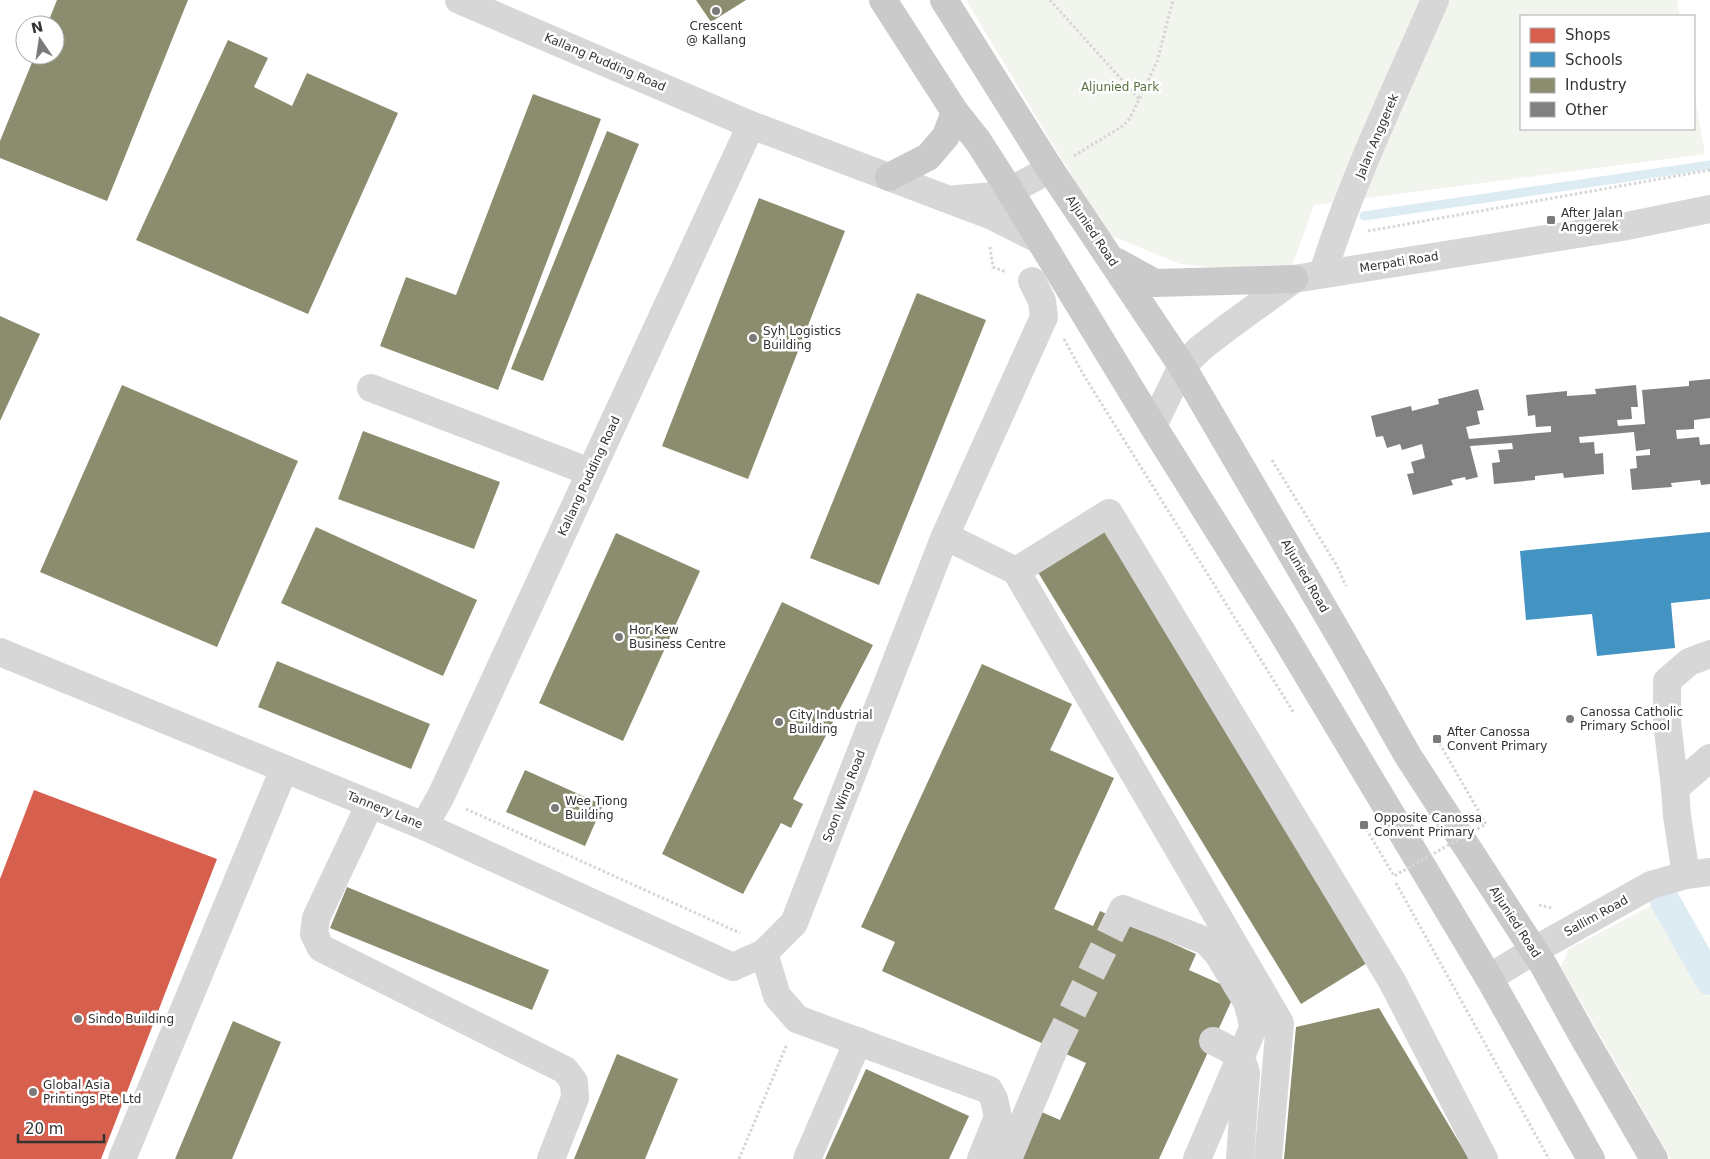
<svg xmlns="http://www.w3.org/2000/svg" width="1710" height="1159" font-family="'DejaVu Sans',sans-serif">
	<style>
		.green { fill: #f1f5ed }
		.shops { fill: #d6604d }
		.schools { fill: #4393c3 }
		.industry { fill: #8c8c6e }
		.lines { fill: none; stroke-linecap: round; stroke-linejoin: round }
		.stream { stroke: #ddebf3; stroke-width: 9 }
		.canal { stroke: #ddebf3; stroke-width: 30 }
		.building { fill: #818181 }
		.minor-tunnel { stroke: #d6d6d6; stroke-width: 28; stroke-dasharray: 28 14; stroke-linecap: butt }
		.path { stroke: #d6d6d6; stroke-width: 3; stroke-dasharray: 2.5 2.5; stroke-linecap: butt }
		.minor { stroke: #d7d7d7; stroke-width: 28 }
		.major { stroke: #cacaca; stroke-width: 28 }
		.path-bridge { stroke: #d6d6d6; stroke-width: 3; stroke-dasharray: 2.5 2.5; stroke-linecap: butt }
		.minor-bridge { stroke: #d7d7d7; stroke-width: 28 }
		.poi-dot { fill: #7a7a7a; stroke: #fff; stroke-width: 2 }
		.labels { text-anchor: middle; stroke-width: 5; stroke-linejoin: round; paint-order: stroke }
		.poi-label { font-size: 12px; fill: #333; stroke: #fff; text-anchor: start }
		.street-label { font-size: 12px; fill: #333; stroke: #fff }
		.park-label { font-size: 12px; fill: #56703f; stroke: #fff }
	</style>
	<rect width="100%" height="100%" fill="#fff"/>
	<g class="green">
		<polygon points="966,0 1677,0 1680,16 1521,16 1521,129 1694,129 1694,92 1705,154 1314,205 1291,269 1253,271 1180,264 1107,234"/>
		<polygon points="1658,902 1710,997 1710,1159 1671,1159 1561,967 1569,949"/>
	</g>
	<polygon class="shops" points="34,790 217,859 101,1159 0,1159 0,879"/>
	<polygon class="schools" points="1710,532 1710,599 1671,603 1675,648 1597,656 1592,614 1526,620 1520,551"/>
	<g class="industry">
		<polygon points="57,0 188,0 107,201 0,158 0,141 35,55 55,55 55,25 47,25"/>
		<polygon points="696,0 746,0 711,22"/>
		<polygon points="228,40 268,58 254,87 292,106 307,73 398,113 308,314 136,240"/>
		<polygon points="533,94 601,119 498,390 380,346 406,277 456,295"/>
		<polygon points="607,131 639,144 543,381 511,369"/>
		<polygon points="759,198 845,231 748,479 662,446"/>
		<polygon points="917,293 986,320 879,585 810,558"/>
		<polygon points="0,316 40,334 0,421"/>
		<polygon points="122,385 298,461 217,647 40,572"/>
		<polygon points="363,431 500,482 474,549 338,499"/>
		<polygon points="1106,526 1372,960 1301,1004 1036,569"/>
		<polygon points="316,527 477,600 443,676 281,603"/>
		<polygon points="616,533 700,571 623,741 539,703"/>
		<polygon points="782,602 873,645 793,799 803,804 791,828 781,823 743,894 662,854"/>
		<polygon points="277,661 430,724 411,769 258,707"/>
		<polygon points="982,664 1072,704 1050,750 1114,778 1054,909 1093,926 1100,911 1118,919 1196,954 1189,970 1236,991 1159,1159 1014,1159 1037,1110 1060,1120 1086,1063 882,971 895,942 861,927"/>
		<polygon points="525,770 603,805 585,846 506,812"/>
		<polygon points="347,887 549,970 532,1010 330,928"/>
		<polygon points="1379,1008 1469,1159 1284,1159 1296,1027"/>
		<polygon points="233,1021 281,1042 232,1159 175,1159"/>
		<polygon points="617,1054 678,1079 645,1159 574,1159"/>
		<polygon points="866,1069 969,1116 949,1159 825,1159"/>
	</g>
	<g class="lines">
		<polyline class="stream" points="1364,216 1710,165"/>
		<polyline class="canal" points="1665,901 1710,980"/>
	</g>
	<polygon class="building" points="1710,379 1710,418 1694,420 1694,429 1676,430 1677,439 1699,437 1700,445 1710,444 1710,484 1701,485 1700,480 1671,483 1672,487 1632,490 1630,469 1637,468 1636,456 1650,455 1650,449 1636,451 1634,432 1579,437 1580,443 1594,442 1595,454 1603,453 1604,474 1564,478 1563,473 1535,476 1535,480 1494,484 1492,463 1500,462 1498,450 1513,449 1512,443 1470,446 1478,477 1466,480 1465,477 1451,480 1453,485 1413,495 1407,474 1414,473 1411,462 1425,458 1422,444 1402,450 1400,444 1387,448 1383,436 1376,437 1371,416 1411,406 1412,411 1439,404 1438,399 1478,389 1484,410 1477,411 1480,424 1466,427 1469,439 1551,432 1551,426 1536,427 1535,415 1528,416 1526,395 1567,391 1567,396 1596,394 1595,389 1636,385 1638,407 1631,407 1632,419 1617,420 1618,426 1645,424 1642,390 1689,386 1689,381"/>
	<g class="lines">
		<polyline class="minor-tunnel" points="1054,1049 1118,919"/>
		<g class="path">
			<polyline points="1050,0 1140,100"/>
			<polyline points="1074,156 1124,125 1130,118 1157,62 1173,0"/>
			<polyline points="1368,231 1710,170"/>
			<polyline points="990,247 993,267 1006,272"/>
			<polyline points="1064,339 1083,374 1294,713"/>
			<polyline points="1272,460 1337,566 1346,586"/>
			<polyline points="466,809 740,933"/>
			<polyline points="1396,883 1549,1159"/>
			<polyline points="1539,905 1552,908"/>
			<polyline points="739,1159 787,1044"/>
		</g>
		<g class="minor">
			<polyline points="459,0 751,125 992,216 1040,240"/>
			<polyline points="956,199 996,196 1010,191 1050,169"/>
			<path d="M1323 273C1352 180 1396 90 1435 0"/>
			<polyline points="371,388 590,472"/>
			<polyline points="1153,426 1182,366 1202,347 1228,327 1294,279 1622,227 1710,209"/>
			<polyline points="945,536 1016,571 1280,1023 1268,1159"/>
			<polyline points="1016,571 1109,513 1392,981 1484,1159"/>
			<polyline points="0,652 424,826 733,967 764,953 794,923 945,536 1044,317 1042,301 1032,281"/>
			<polyline points="1710,654 1689,662 1667,681 1667,722 1675,788 1710,758"/>
			<polyline points="1675,788 1677,816 1686,875"/>
			<polyline points="370,804 316,918 314,934 321,948 565,1070 574,1082 575,1098 551,1159"/>
			<polyline points="424,826 441,796 751,125"/>
			<polyline points="1118,919 1123,909 1206,941 1218,954 1247,1002 1251,1016 1253,1028 1197,1159"/>
			<polyline points="764,953 777,996 797,1019 989,1090 994,1099 998,1117 981,1159"/>
			<polyline points="1489,978 1533,951 1651,885 1686,875 1710,872"/>
			<polyline points="122,1159 284,769"/>
			<polyline points="807,1159 858,1041"/>
			<polyline points="1008,1159 1054,1049"/>
		</g>
		<g class="major">
			<polyline points="883,0 955,112 978,141 1010,191 1153,426 1282,632 1489,978 1591,1159"/>
			<polyline points="944,0 1050,169 1182,366 1345,645 1408,756 1544,966 1581,1033 1654,1159"/>
			<polyline points="889,177 928,157 946,136 955,112"/>
			<polyline points="1117,262 1155,283 1294,279"/>
		</g>
		<polyline class="path-bridge" points="1364,825 1394,876 1486,824 1437,739"/>
		<path class="minor-bridge" d="M1213 1041C1230 1049 1242 1054 1246 1073L1240 1159"/>
	</g>
	<g class="poi-dot">
		<circle cx="716" cy="11" r="5"/>
		<rect x="1546" y="215" width="10" height="10" rx="2.5"/>
		<circle cx="753" cy="338" r="5"/>
		<circle cx="619" cy="637" r="5"/>
		<circle cx="1570" cy="719" r="5"/>
		<circle cx="779" cy="722" r="5"/>
		<rect x="1432" y="734" width="10" height="10" rx="2.5"/>
		<circle cx="555" cy="808" r="5"/>
		<rect x="1359" y="820" width="10" height="10" rx="2.5"/>
		<circle cx="78" cy="1019" r="5"/>
		<circle cx="33" cy="1092" r="5"/>
	</g>
	<g class="labels">
		<g class="poi-label">
			<text x="716" y="30" text-anchor="middle">Crescent<tspan x="716" dy="14">@ Kallang</tspan></text>
			<text x="1561" y="217">After Jalan<tspan x="1561" dy="14">Anggerek</tspan></text>
			<text x="763" y="335">Syh Logistics<tspan x="763" dy="14">Building</tspan></text>
			<text x="629" y="634">Hor Kew<tspan x="629" dy="14">Business Centre</tspan></text>
			<text x="1580" y="716">Canossa Catholic<tspan x="1580" dy="14">Primary School</tspan></text>
			<text x="789" y="719">City Industrial<tspan x="789" dy="14">Building</tspan></text>
			<text x="1447" y="736">After Canossa<tspan x="1447" dy="14">Convent Primary</tspan></text>
			<text x="565" y="805">Wee Tiong<tspan x="565" dy="14">Building</tspan></text>
			<text x="1374" y="822">Opposite Canossa<tspan x="1374" dy="14">Convent Primary</tspan></text>
			<text x="88" y="1023">Sindo Building</text>
			<text x="43" y="1089">Global Asia<tspan x="43" dy="14">Printings Pte Ltd</tspan></text>
		</g>
		<g class="street-label">
			<text transform="translate(605 62) rotate(23)" y="4">Kallang Pudding Road</text>
			<text transform="translate(1377 136) rotate(-67)" y="4">Jalan Anggerek</text>
			<text transform="translate(1092 231) rotate(56)" y="4">Aljunied Road</text>
			<text transform="translate(1399 262) rotate(-9)" y="4">Merpati Road</text>
			<text transform="translate(589 476) rotate(-65)" y="4">Kallang Pudding Road</text>
			<text transform="translate(1305 576) rotate(60)" y="4">Aljunied Road</text>
			<text transform="translate(844 796) rotate(-69)" y="4">Soon Wing Road</text>
			<text transform="translate(385 810) rotate(22)" y="4">Tannery Lane</text>
			<text transform="translate(1596 916) rotate(-29)" y="4">Sallim Road</text>
			<text transform="translate(1515 922) rotate(57)" y="4">Aljunied Road</text>
		</g>
		<g class="park-label">
			<text x="1120" y="91">Aljunied Park</text>
		</g>
	</g>
	<rect x="1520" y="15" width="175" height="115" fill="#ffffff" stroke="#adadad"/>
	<rect x="1530" y="28" width="25" height="15" fill="#d6604d" stroke="#adadad"/>
	<text x="1565" y="40" font-size="15" fill="#333333">Shops</text>
	<rect x="1530" y="52" width="25" height="15" fill="#4393c3" stroke="#adadad"/>
	<text x="1565" y="65" font-size="15" fill="#333333">Schools</text>
	<rect x="1530" y="78" width="25" height="15" fill="#8c8c6e" stroke="#adadad"/>
	<text x="1565" y="90" font-size="15" fill="#333333">Industry</text>
	<rect x="1530" y="102" width="25" height="15" fill="#818181" stroke="#adadad"/>
	<text x="1565" y="115" font-size="15" fill="#333333">Other</text>
	<g transform="translate(40 40) rotate(347)"><circle r="24" fill="#ffffff" stroke="#adadad"/>
	<path d="M0-4L9 19L0 12L-9 19Z" fill="#7a7a7a"/>
	<text y="-8" font-size="14" font-weight="bold" text-anchor="middle" fill="#333333">N</text>
	</g>
	<path d="M18 1134v8h86v-8" fill="none" stroke="#333333" stroke-width="2.5"/>
	<text x="25" y="1134" font-size="15" fill="#333333" stroke="#ffffff" stroke-width="4" paint-order="stroke">20 m</text>
</svg>
